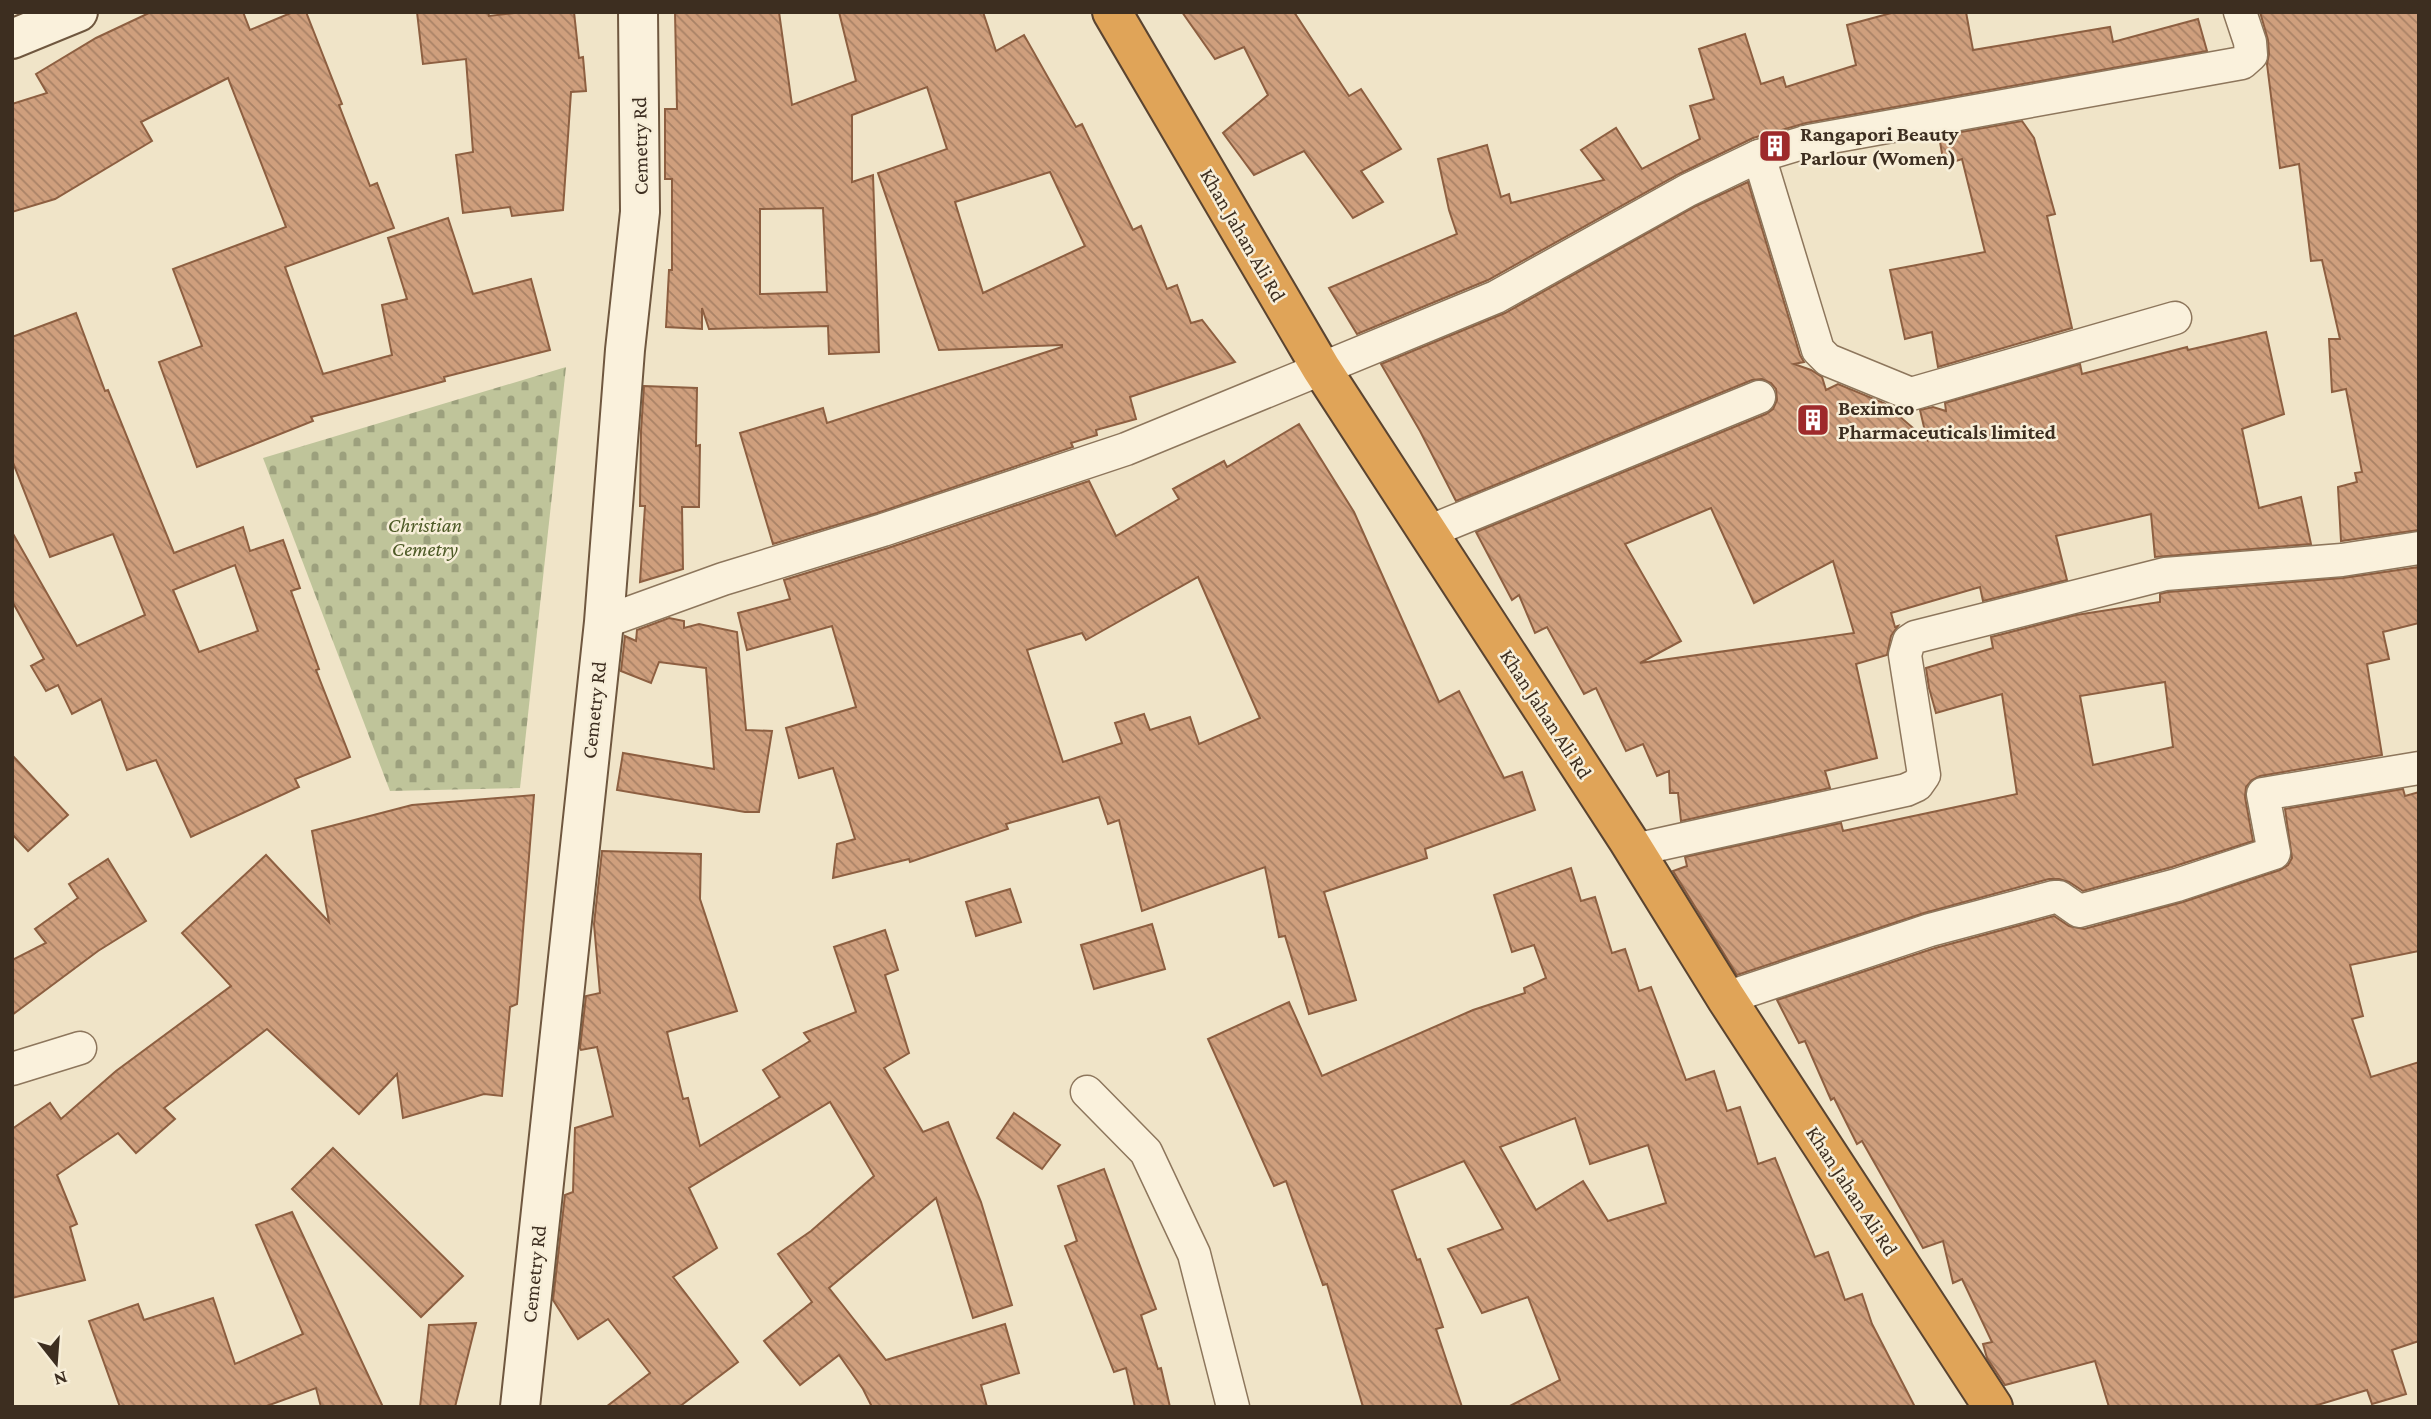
<svg xmlns="http://www.w3.org/2000/svg" width="2431" height="1419" font-family="'Crimson Pro',serif">
	<style>
		.cemetery { fill: url(#cemetery-stones) }
		.building { fill: url(#building-back-hatch); stroke: #8d5f41; stroke-width: 2; fill-rule: evenodd }
		.lines { fill: none; stroke-linecap: round; stroke-linejoin: round }
		.street-casing { stroke: #8d765c; stroke-width: 35 }
		.secondary-casing { stroke: #6f573f; stroke-width: 42 }
		.highway-casing { stroke: #5b4430; stroke-width: 42 }
		.street { stroke: #faf1dc; stroke-width: 32 }
		.secondary { stroke: #faf1dc; stroke-width: 38 }
		.highway { stroke: #e0a458; stroke-width: 38 }
		.labels { text-anchor: middle; stroke-width: 5; stroke-linejoin: round; paint-order: stroke }
		.poi-label { font-size: 21px; font-weight: bold; fill: #3d2e20; stroke: #f7eed8; text-anchor: start }
		.street-label { font-size: 21px; fill: #3d2e20; stroke: #f7eed8 }
		.park-label { font-size: 21px; font-style: italic; fill: #4d5a26; stroke: #f7eed8 }
	</style>
	<defs>
		<pattern id="cemetery-stones" width="16" height="16" patternUnits="userSpaceOnUse" patternTransform="scale(1.75)"><rect width="16" height="16" fill="#bfc49a"/><path d="M2 7V4a2 2 0 0 1 4 0v3zM10 15v-3a2 2 0 0 1 4 0v3z" fill="#9ca07d"/></pattern>
		<pattern id="building-back-hatch" width="6" height="6" patternUnits="userSpaceOnUse" patternTransform="scale(1.75)"><rect width="6" height="6" fill="#cf9f7d"/><path d="M-1 5l2 2M0 0l6 6M5-1l2 2" fill="none" stroke="#a98266"/></pattern>
	</defs>
	<rect width="100%" height="100%" fill="#f0e4c8"/>
	<polygon class="cemetery" points="566,367 520,788 390,791 263,458"/>
	<g class="building">
		<polygon points="151,12 243,12 250,30 293,12 306,12 342,104 339,105 370,186 377,183 394,228 285,267 323,374 392,355 382,305 407,299 388,238 448,218 473,294 531,279 550,350 444,377 445,381 311,417 313,421 197,467 159,362 202,346 173,269 286,227 228,78 141,122 152,141 55,199 12,212 12,104 47,93 36,74 96,38"/>
		<polygon points="417,12 488,12 489,16 522,12 574,12 579,58 583,57 586,91 571,92 563,210 512,216 510,207 463,213 456,155 473,152 466,59 423,64"/>
		<path d="M675 12H779L792 105 856 81 839 12H983L996 51 1024 35 1076 127 1082 124 1133 230 1141 226 1167 289 1177 285 1191 323 1202 320 1235 362 1130 397 1136 419 1096 430 1097 435 1071 443 1073 447 877 513 773 544 740 433 823 408 827 423 1062 347V345L939 350 878 173 947 149 927 87 852 115V182L873 175 879 352 829 354 828 326 709 329 702 308V329L666 327 669 270H672V179H665V109H677ZM1050 172 1085 246 983 293 955 202ZM823 208 827 292 760 294V209Z"/>
		<polygon points="1182,12 1294,12 1349,96 1361,89 1401,149 1361,171 1383,202 1353,218 1304,151 1254,175 1223,133 1268,95 1244,47 1215,59"/>
		<polygon points="1895,12 1966,12 1973,50 2110,27 2113,42 2198,19 2207,51 1806,123 1753,138 1679,174 1488,280 1357,334 1329,288 1457,234 1449,210 1438,159 1487,145 1501,197 1509,194 1511,203 1604,180 1581,150 1616,128 1642,169 1700,139 1690,106 1714,99 1699,49 1745,34 1761,84 1783,77 1786,87 1856,65 1847,25"/>
		<polygon points="2260,12 2419,12 2419,530 2341,541 2338,487 2357,482 2355,473 2362,472 2346,389 2332,392 2329,339 2340,339 2322,260 2311,261 2299,164 2280,168 2267,64 2269,54 2268,40"/>
		<polygon points="2022,121 2034,138 2055,214 2047,216 2072,328 1938,367 1932,332 1905,339 1890,270 1985,252 1962,159 1944,165 1939,136"/>
		<path d="M1748 182 1800 355 1804 362 1794 364 1811 370 1822 377 1826 390 1838 384 1884 403 1927 440 1920 410 1933 407 1946 411 1945 403 2080 364 2082 374 2187 347 2188 350 2266 332 2284 414 2242 429 2259 508 2301 497 2311 544 2155 557 2151 514 2056 536 2067 580 1983 601 1980 587 1891 613 1895 627 1898 626 1891 636 1887 655 1856 664 1877 758 1825 771 1830 788 1681 821 1678 793H1670L1669 771 1657 776 1643 744 1626 751 1596 688 1584 694 1547 627 1535 633 1519 595 1512 600 1476 532 1766 414 1773 409 1777 400 1776 389 1771 383 1762 379 1752 380 1456 501 1420 431 1381 364 1505 313 1696 206ZM1711 508 1754 603 1833 561 1854 633 1640 663 1681 641 1625 544Z"/>
		<path d="M76 313 105 391 108 390 174 553 243 527 250 551 283 540 300 588 291 591 319 669 316 670 350 757 295 779 299 787 191 837 156 760 127 770 101 699 72 714 58 685 46 691 31 666 44 659 12 601V532L77 646 145 615 113 534 50 557 12 460V337ZM235 565 258 631 199 652 173 590Z"/>
		<polygon points="644,386 697,388 696,446 700,445 699,507 682,507 683,569 640,582 645,506 640,506 641,431"/>
		<path d="M1299 424 1354 512 1439 702 1459 691 1504 778 1522 772 1535 810 1425 849 1427 858 1324 892 1356 1000 1309 1014 1285 936 1279 937 1265 867 1142 911 1119 820 1108 824 1099 797 1006 824 1008 829 910 862 909 859 833 878 837 844 855 839 833 768 799 778 786 728 856 707 832 626 747 650 738 613 790 599 784 580 888 548 1089 481 1116 536 1179 499 1173 489 1224 461 1227 467ZM1198 577 1260 718 1199 744 1190 717 1150 730 1144 714 1115 723 1122 743 1063 762 1027 650 1082 633 1086 640Z"/>
		<path d="M2419 567V623L2383 632 2389 659 2367 664 2382 755 2260 776 2252 780 2246 787 2245 797 2253 841 2172 867 2083 891 2069 882 2059 879H2049L1924 913 1737 975 1673 871 1687 866 1685 857 1841 823 1843 831 2017 794 2002 694 1936 713 1929 688 1926 668 1993 648 1991 637 2076 615 2160 602V594L2168 592 2343 578ZM2165 682 2173 747 2093 765 2080 696Z"/>
		<polygon points="669,618 684,621 684,628 699,624 737,632 746,730 772,731 759,812 745,812 617,790 623,753 714,769 706,668 659,662 651,683 621,671 625,636 636,641 637,630"/>
		<polygon points="12,755 68,815 28,851 12,834"/>
		<polygon points="2403,789 2405,796 2419,792 2419,951 2350,965 2363,1016 2352,1019 2371,1077 2419,1062 2419,1341 2392,1350 2406,1394 2372,1404 2367,1390 2311,1407 2109,1407 2095,1361 2005,1385 1987,1358 1983,1344 1992,1342 1962,1279 1953,1283 1943,1241 1923,1248 1862,1141 1857,1144 1834,1098 1831,1100 1805,1041 1799,1043 1777,1000 1935,948 2054,916 2069,926 2084,929 2183,902 2280,870 2288,865 2292,858 2285,809"/>
		<polygon points="534,795 517,1004 510,1007 502,1096 484,1094 403,1118 397,1074 359,1114 267,1029 164,1108 175,1119 136,1153 118,1133 57,1175 77,1224 70,1227 85,1280 12,1298 12,1129 50,1103 61,1119 116,1071 231,986 182,933 266,855 329,922 312,831 412,805"/>
		<polygon points="602,851 701,854 700,899 737,1011 667,1032 683,1099 688,1098 700,1146 780,1097 763,1070 810,1041 804,1033 856,1012 834,947 885,930 898,970 885,975 909,1053 884,1068 923,1132 948,1122 981,1202 1012,1305 973,1318 936,1198 829,1288 886,1360 1005,1324 1019,1373 981,1385 987,1407 872,1407 863,1389 839,1355 800,1385 764,1341 812,1302 778,1254 811,1231 874,1176 830,1102 689,1188 717,1248 673,1277 738,1362 679,1407 606,1407 650,1373 608,1319 578,1339 553,1300 565,1195 573,1192 575,1128 613,1116 597,1047 581,1050 580,1048 586,996 600,993 594,924"/>
		<polygon points="108,859 146,921 98,951 12,1015 12,960 46,943 35,929 78,898 69,884"/>
		<path d="M1571 868 1581 901 1595 897 1612 953 1625 949 1639 991 1651 987 1686 1080 1714 1071 1727 1111 1740 1107 1758 1164 1775 1158 1815 1257 1828 1252 1845 1300 1862 1294 1872 1324 1915 1407H1508L1560 1380 1528 1297 1482 1313 1448 1249 1503 1229 1464 1161 1392 1190 1417 1260 1420 1259 1443 1327 1436 1329 1462 1407H1363L1327 1284 1323 1285 1286 1181 1274 1186 1208 1039 1289 1002 1322 1076 1473 1010 1525 993 1524 988 1546 978 1534 945 1512 952 1494 895ZM1575 1118 1590 1164 1648 1145 1666 1203 1608 1221 1583 1181 1536 1210 1500 1147Z"/>
		<polygon points="1010,889 1021,922 976,936 966,902"/>
		<polygon points="1152,924 1165,969 1094,989 1081,945"/>
		<polygon points="1014,1113 1060,1145 1042,1169 997,1138"/>
		<polygon points="333,1148 463,1276 421,1317 292,1189"/>
		<polygon points="1104,1169 1156,1309 1141,1315 1158,1369 1161,1368 1170,1407 1135,1407 1126,1368 1114,1372 1065,1246 1077,1241 1058,1186"/>
		<polygon points="292,1212 383,1407 321,1407 316,1388 264,1407 120,1407 89,1321 138,1304 144,1320 213,1298 235,1364 303,1334 256,1225"/>
		<polygon points="476,1323 455,1407 420,1407 429,1325"/>
	</g>
	<g class="lines">
		<defs>
			<g id="street">
				<polyline points="1759,156 1818,350 1828,360 1911,394 2175,318"/>
				<polyline points="1428,532 1759,397"/>
				<polyline points="604,622 723,579 883,530 1126,449 1496,297 1688,190 1759,156 1809,141 2242,63 2251,55 2250,42 2240,12"/>
				<polyline points="1634,850 1906,790 1917,785 1924,775 1905,655 1909,641 1915,637 2165,574 2342,560 2419,548"/>
				<polyline points="1726,998 1930,930 2054,897 2059,897 2079,911 2177,885 2274,853 2263,794 2419,768"/>
				<polyline points="12,1069 80,1048"/>
				<polyline points="1087,1092 1146,1152 1194,1254 1233,1407"/>
			</g>
			<g id="secondary">
				<polyline points="12,39 78,12"/>
				<polyline points="520,1407 604,622 625,350 640,212 638,12"/>
			</g>
			<polyline id="highway" points="1112,12 1321,368 1628,840 1726,998 1993,1407"/>
		</defs>
		<use href="#street" class="street-casing"/>
		<use href="#secondary" class="secondary-casing"/>
		<use href="#highway" class="highway-casing"/>
		<use href="#street" class="street"/>
		<use href="#secondary" class="secondary"/>
		<use href="#highway" class="highway"/>
	</g>
	<defs>
		<symbol id="building-square" viewBox="-11 -11 22 22"><rect x="-9" y="-9" width="18" height="18" rx="4" fill="#9e2a2b" stroke="#f7eed8"/><path d="M-4-6H4V6H1V3H-1V6H-4ZM-2.5-4.3h1.7v1.8h-1.7ZM.8-4.3h1.7v1.8H.8ZM-2.5-1h1.7V.8h-1.7ZM.8-1h1.7V.8H.8Z" fill="#fff"/></symbol>
	</defs>
	<g fill-rule="evenodd">
		<use href="#building-square" x="1756" y="127" width="38" height="38"/>
		<use href="#building-square" x="1794" y="401" width="38" height="38"/>
	</g>
	<g class="labels">
		<g class="poi-label">
			<text x="1800" y="141">Rangapori Beauty<tspan x="1800" dy="24">Parlour (Women)</tspan></text>
			<text x="1838" y="415">Beximco<tspan x="1838" dy="24">Pharmaceuticals limited</tspan></text>
		</g>
		<g class="street-label">
			<text transform="translate(640 146) rotate(-91)" y="7">Cemetry Rd</text>
			<text transform="translate(1243 235) rotate(60)" y="7">Khan Jahan Ali Rd</text>
			<text transform="translate(594 710) rotate(-84)" y="7">Cemetry Rd</text>
			<text transform="translate(1546 714) rotate(57)" y="7">Khan Jahan Ali Rd</text>
			<text transform="translate(1852 1191) rotate(57)" y="7">Khan Jahan Ali Rd</text>
			<text transform="translate(534 1274) rotate(-84)" y="7">Cemetry Rd</text>
		</g>
		<g class="park-label">
			<text x="425" y="532">Christian<tspan x="425" dy="24">Cemetry</tspan></text>
		</g>
	</g>
	<rect width="2431" height="1419" fill="none" stroke="#3d2e20" stroke-width="28"/>
	<g transform="translate(56 1363) rotate(163)" stroke="#f7eed8" stroke-width="5" paint-order="stroke">
	<path d="M0-5L12 26L0 18L-12 26Z" fill="#3d2e20"/>
	<text y="-10" font-size="19" font-weight="bold" text-anchor="middle" fill="#3d2e20">N</text>
	</g>
</svg>
